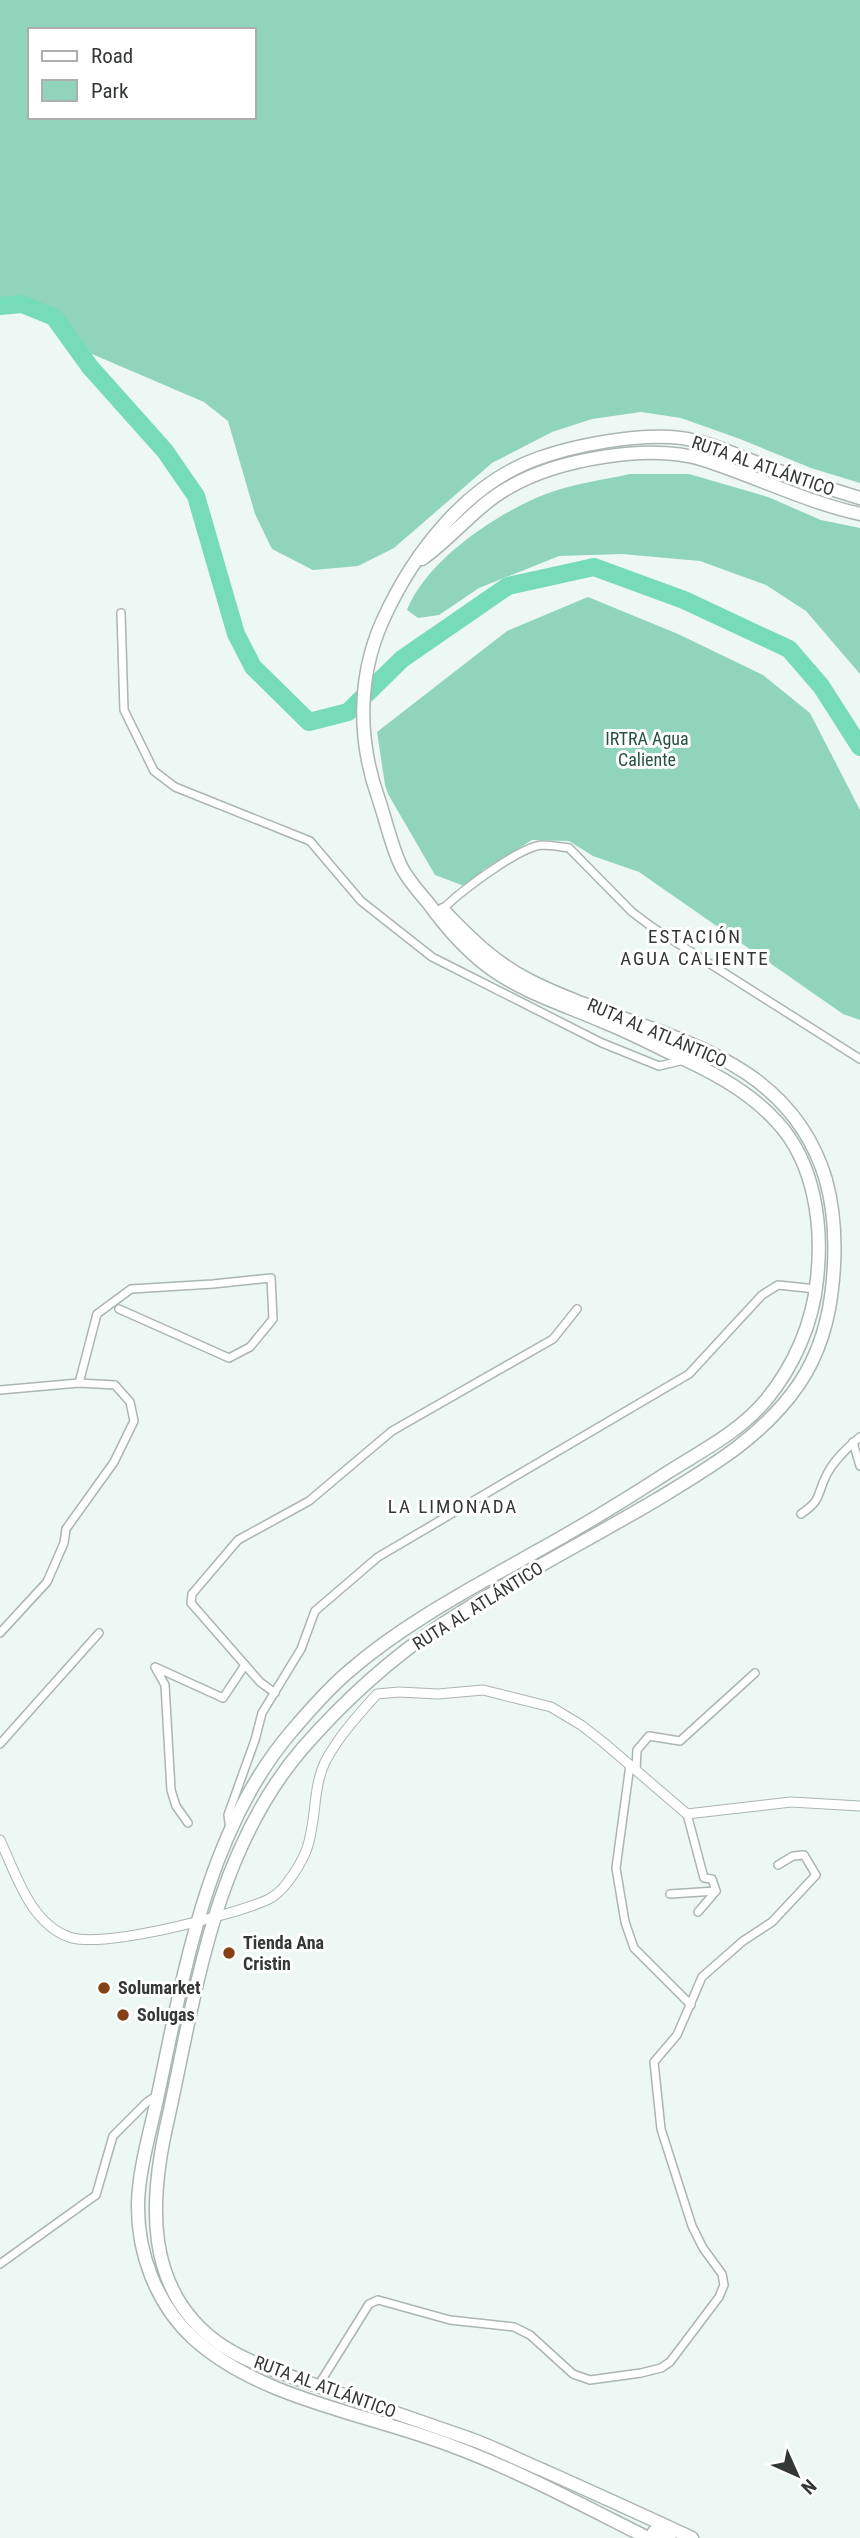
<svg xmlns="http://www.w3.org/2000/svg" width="860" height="2538" font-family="'Roboto Condensed',sans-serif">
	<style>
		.green { fill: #90d4bc; fill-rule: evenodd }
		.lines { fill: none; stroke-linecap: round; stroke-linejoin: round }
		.river { stroke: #76dbb9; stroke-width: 18 }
		.minor-casing { stroke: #abb5b1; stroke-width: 10 }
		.tertiary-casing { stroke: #abb5b1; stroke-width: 11 }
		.trunk-casing { stroke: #abb5b1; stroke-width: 15 }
		.minor { stroke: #fff; stroke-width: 7 }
		.tertiary { stroke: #fff; stroke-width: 9 }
		.trunk { stroke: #fff; stroke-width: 12 }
		.poi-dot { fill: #854115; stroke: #fff; stroke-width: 2.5 }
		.labels { text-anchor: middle; stroke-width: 6; stroke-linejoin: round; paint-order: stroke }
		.street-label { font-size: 18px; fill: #333735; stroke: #fff }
		.park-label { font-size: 18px; fill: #275344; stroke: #fff }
		.poi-label { font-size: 18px; font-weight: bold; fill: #333735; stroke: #fff; text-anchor: start }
		.neighbourhood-label { font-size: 19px; letter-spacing: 2px; fill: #333735; stroke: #fff }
	</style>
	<rect width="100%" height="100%" fill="#edf7f3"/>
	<g class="green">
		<path d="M0 0H860V483L811 468 740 439 681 418 641 412 592 419 552 432 492 463 394 548 358 566 313 570 272 549 255 514 228 421 204 402 85 351 61 328 25 305 0 300ZM30 30H254V117H30Z"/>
		<path d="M630 474H689L768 497 821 520 860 528V674L806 611 766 585 700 561 622 554 559 556 479 588 439 615 418 618 407 610C427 560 497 513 546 494 572 484 603 480 630 474Z"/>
		<polygon points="588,597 678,634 763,675 810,713 860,810 860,1020 843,1014 639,872 593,856 569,841 532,840 483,870 467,887 435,875 388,794 385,785 377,732 507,631"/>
	</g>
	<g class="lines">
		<polyline class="river" points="0,306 22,304 54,317 90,367 165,451 196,496 236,634 253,667 309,722 348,712 402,659 508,586 594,567 684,600 789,649 821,686 860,747"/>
		<defs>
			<g id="minor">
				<polyline points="121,613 124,710 154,771 175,787 310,841 361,901 432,957 602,1043 659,1066 684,1060"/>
				<path d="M441 911C458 893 519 847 542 845 551 845 561 847 569 848L632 912 652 927 860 1059"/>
				<polyline points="79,1383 97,1314 131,1289 213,1284 271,1278 273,1319 250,1347 229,1358 119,1309"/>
				<polyline points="0,1390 79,1383 115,1385 130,1402 134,1421 114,1462 66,1529 64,1543 47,1582 0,1633"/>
				<polyline points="853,1442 860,1466"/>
				<path d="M801 1514C823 1499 816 1495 827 1474 835 1459 847 1448 860 1437"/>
				<polyline points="275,1693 260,1682 191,1603 192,1594 238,1540 309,1501 392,1431 553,1339 577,1309"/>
				<polyline points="0,1744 99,1633"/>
				<polyline points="630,1765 616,1868 625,1922 634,1948 691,2005"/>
				<polyline points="636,1770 637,1750 649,1736 680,1741 755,1673"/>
				<polyline points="687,1814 704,1878 712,1879 716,1891 698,1912"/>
				<polyline points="188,1823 176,1806 171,1790 165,1685 155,1667 223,1698 245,1665"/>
				<polyline points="230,1830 228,1815 255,1740 262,1713 301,1649 315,1611 378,1557 689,1374 762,1295 778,1285 816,1289"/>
				<polyline points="670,1894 716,1891"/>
				<polyline points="0,2264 96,2195 113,2136 147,2102 158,2095"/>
				<polyline points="318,2386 369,2304 378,2300 450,2320 514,2327 530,2335 573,2374 590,2380 641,2373 661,2368 670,2362 719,2297 724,2285 722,2274 703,2248 692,2226 661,2129 654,2062 677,2035 702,1977 743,1941 772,1922 816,1875 804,1855 793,1856 778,1865"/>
			</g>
			<path id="tertiary" d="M0 1840C16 1874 30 1923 69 1937 103 1949 233 1915 267 1900 274 1897 283 1889 287 1883 294 1874 302 1861 306 1851 317 1823 312 1789 325 1762 338 1737 358 1715 377 1694L399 1692 438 1694 483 1690 551 1707 581 1725 603 1742 687 1814 791 1802 860 1806"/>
			<g id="trunk">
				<path d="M422 559C453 537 476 506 508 488 557 459 650 443 704 460 757 477 806 502 860 514"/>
				<path d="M443 910C470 938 495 963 529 980 638 1036 785 1042 826 1180 835 1213 836 1246 833 1279 830 1316 820 1353 799 1384 763 1437 709 1468 656 1500 585 1542 510 1580 441 1625 390 1659 342 1703 302 1749 214 1852 196 1991 168 2119 149 2200 143 2291 221 2345 248 2363 282 2373 312 2384 363 2402 414 2419 465 2437 492 2446 518 2460 545 2471 594 2493 643 2515 692 2538"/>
				<path d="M648 2538C584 2506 519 2471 452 2446 369 2414 259 2399 193 2338 156 2304 137 2252 138 2203 139 2170 149 2136 156 2104 183 1979 205 1833 291 1732 308 1712 327 1690 348 1672 402 1625 468 1590 530 1555 574 1531 617 1505 659 1478 695 1454 738 1434 766 1400 794 1366 813 1323 817 1279 823 1226 815 1163 777 1122 747 1089 707 1069 666 1051 646 1041 626 1031 606 1023 565 1005 521 992 486 965 464 948 445 926 429 904 419 892 406 878 400 864 391 844 386 821 379 800 358 742 357 679 382 622 413 553 467 483 539 458 576 445 631 435 670 437 698 438 724 450 750 460 786 474 823 487 860 498"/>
				<polyline points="658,2538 654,2532 657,2529 670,2535"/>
			</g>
		</defs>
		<use href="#minor" class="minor-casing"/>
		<use href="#tertiary" class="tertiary-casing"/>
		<use href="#trunk" class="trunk-casing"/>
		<use href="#minor" class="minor"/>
		<use href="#tertiary" class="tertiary"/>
		<use href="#trunk" class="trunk"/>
	</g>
	<g class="poi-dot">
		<circle cx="229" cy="1953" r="7"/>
		<circle cx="104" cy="1988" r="7"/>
		<circle cx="123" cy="2015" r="7"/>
	</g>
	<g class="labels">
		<g class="street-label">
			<text transform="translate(763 466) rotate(19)" y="6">RUTA AL ATLÁNTICO</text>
			<text transform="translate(657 1033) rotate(23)" y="6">RUTA AL ATLÁNTICO</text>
			<text transform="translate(478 1606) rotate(-32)" y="6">RUTA AL ATLÁNTICO</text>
			<text transform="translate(325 2387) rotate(20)" y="6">RUTA AL ATLÁNTICO</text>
		</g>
		<g class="park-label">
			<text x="647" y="745">IRTRA Agua<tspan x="647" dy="21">Caliente</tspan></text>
		</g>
		<g class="poi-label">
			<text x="243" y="1949">Tienda Ana<tspan x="243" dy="21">Cristin</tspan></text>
			<text x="118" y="1994">Solumarket</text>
			<text x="137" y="2021">Solugas</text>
		</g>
		<g class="neighbourhood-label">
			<text x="695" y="943">ESTACIÓN<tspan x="695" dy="22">AGUA CALIENTE</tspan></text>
			<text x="453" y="1513">LA LIMONADA</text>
		</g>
	</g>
	<rect x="28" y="28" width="228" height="91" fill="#ffffff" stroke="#adafae" stroke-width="2"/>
	<rect x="42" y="51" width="35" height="10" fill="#ffffff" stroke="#adafae" stroke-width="2"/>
	<text x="91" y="63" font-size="21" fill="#333735">Road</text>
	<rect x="42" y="80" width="35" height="21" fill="#90d4bc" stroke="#adafae" stroke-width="2"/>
	<text x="91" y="98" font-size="21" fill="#333735">Park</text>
	<g transform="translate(797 2475) rotate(135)" stroke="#ffffff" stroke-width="5" paint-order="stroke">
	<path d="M0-5L12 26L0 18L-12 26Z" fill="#333735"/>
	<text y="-10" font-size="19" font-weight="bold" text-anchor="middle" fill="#333735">N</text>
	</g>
</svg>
